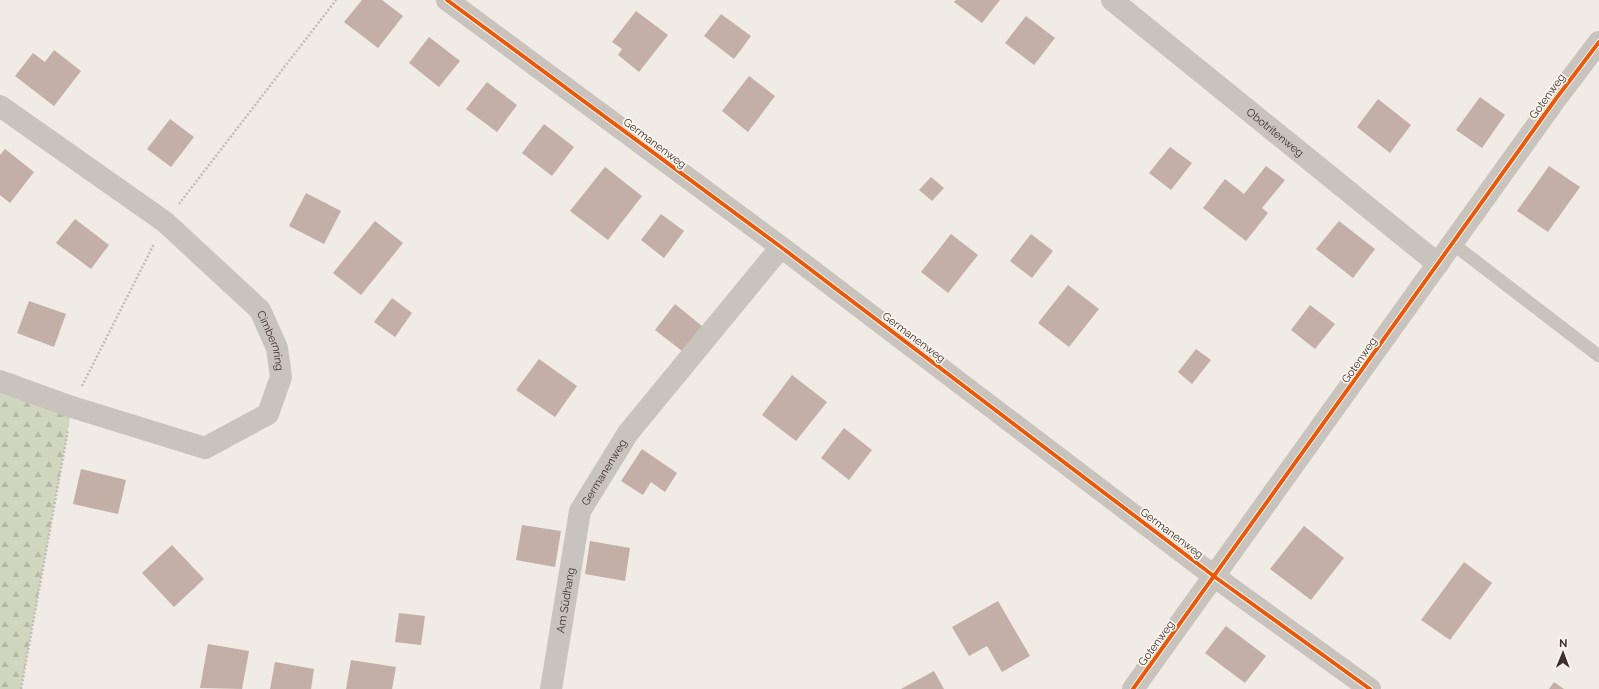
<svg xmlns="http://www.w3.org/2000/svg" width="1599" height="689" font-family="Raleway,sans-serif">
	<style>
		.forest { fill: url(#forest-firs) }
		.building { fill: #c3afa7 }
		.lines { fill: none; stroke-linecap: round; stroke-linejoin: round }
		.path { stroke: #c2bbb6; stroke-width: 2.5; stroke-dasharray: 2 2; stroke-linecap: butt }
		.lane { stroke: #c9c3be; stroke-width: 13 }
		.street { stroke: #c9c3be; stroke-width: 22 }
		.cycleway-casing { stroke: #fbf5ee; stroke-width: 6 }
		.cycleway { stroke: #e8590c; stroke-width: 4 }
		.labels { text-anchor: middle; stroke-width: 3.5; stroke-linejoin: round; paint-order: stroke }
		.street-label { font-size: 11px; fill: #3b302b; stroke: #fbf5ee }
	</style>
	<defs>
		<pattern id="forest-firs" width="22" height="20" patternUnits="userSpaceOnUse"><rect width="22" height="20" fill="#d1d6bf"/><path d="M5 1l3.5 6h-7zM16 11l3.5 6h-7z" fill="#b4b8a4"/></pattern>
	</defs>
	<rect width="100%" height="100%" fill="#f0ebe5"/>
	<polygon class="forest" points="0,381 72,407 21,689 0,689"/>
	<g class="building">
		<polygon points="362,0 382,0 403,16 378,48 344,22"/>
		<polygon points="956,0 1000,0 982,23 954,2"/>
		<polygon points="636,11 668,35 639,72 618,55 622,49 612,42"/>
		<polygon points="721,14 751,36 734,59 704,36"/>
		<polygon points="1026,16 1055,38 1034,65 1005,43"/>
		<polygon points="429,37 460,61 439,87 409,63"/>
		<polygon points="54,50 81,71 54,106 15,76 33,53 45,62"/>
		<polygon points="749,76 775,96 748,132 722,111"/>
		<polygon points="487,82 517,105 497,132 466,109"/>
		<polygon points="1480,97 1505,115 1482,148 1456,130"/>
		<polygon points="1378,99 1411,125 1390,153 1357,127"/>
		<polygon points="170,119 194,137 171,167 147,149"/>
		<polygon points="544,124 574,147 552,176 522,153"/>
		<polygon points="1170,147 1192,163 1171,190 1149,173"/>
		<polygon points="5,149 34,172 10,203 0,195 0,155"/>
		<polygon points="1266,166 1285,180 1262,208 1268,213 1246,241 1203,208 1225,179 1244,194"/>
		<polygon points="1549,166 1580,187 1548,232 1517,211"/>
		<polygon points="605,167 642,196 608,240 570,211"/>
		<polygon points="931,177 944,188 932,201 919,190"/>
		<polygon points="306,193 341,211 324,244 289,226"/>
		<polygon points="661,214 684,231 664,258 641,240"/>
		<polygon points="75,219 109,245 91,269 56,243"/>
		<polygon points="375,221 403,243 361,295 333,273"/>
		<polygon points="1339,221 1375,249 1353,278 1316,249"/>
		<polygon points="951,234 978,255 948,293 921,272"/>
		<polygon points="1031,234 1053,251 1032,278 1010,261"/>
		<polygon points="1068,285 1099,309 1069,347 1038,323"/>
		<polygon points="392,298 412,313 395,337 374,322"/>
		<polygon points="29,301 66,314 54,347 17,333"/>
		<polygon points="675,304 702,326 682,351 655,330"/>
		<polygon points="1310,305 1335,324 1315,349 1291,330"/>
		<polygon points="1196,349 1211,360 1192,384 1178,372"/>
		<polygon points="539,359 577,386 555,417 516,390"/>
		<polygon points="792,375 827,402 796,441 762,415"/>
		<polygon points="844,428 872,450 849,480 821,458"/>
		<polygon points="642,449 677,473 665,492 651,482 643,495 621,481"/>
		<polygon points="81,469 126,480 118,514 73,504"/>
		<polygon points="522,525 561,531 555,567 516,560"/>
		<polygon points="1304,526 1344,558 1311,600 1270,569"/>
		<polygon points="590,541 630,548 625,581 585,574"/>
		<polygon points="172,545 204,579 174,607 142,573"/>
		<polygon points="1464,562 1492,583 1450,640 1421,620"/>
		<polygon points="998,601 1030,656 1002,672 987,646 969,656 952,627"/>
		<polygon points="399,613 425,616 421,645 395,642"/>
		<polygon points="1226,626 1266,656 1245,683 1205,653"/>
		<polygon points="208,644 249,651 242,689 200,688"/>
		<polygon points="351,660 396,667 392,689 346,689"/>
		<polygon points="275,662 314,669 311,689 270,689"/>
		<polygon points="934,671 944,689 901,689"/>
		<polygon points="1554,682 1564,689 1549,689"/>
	</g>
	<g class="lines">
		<g class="path">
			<polyline points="179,204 336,0"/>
			<polyline points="82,386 154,244"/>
			<polyline points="21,689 68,430"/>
		</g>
		<polyline class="lane" points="1453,244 1599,356"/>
		<g class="street">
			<polyline points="447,0 781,247 1215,577 1370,689"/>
			<path id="s1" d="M1112 0 1438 264"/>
			<path id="s2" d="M0 106 165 222 260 310 277 348 281 377 268 414 205 448 72 407 0 381"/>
			<path id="s3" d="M551 689 580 511 628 433 781 247"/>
			<polyline points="1133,689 1555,100 1599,42"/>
		</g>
		<defs>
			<g id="cycleway">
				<polyline points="447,0 781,247 1215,577 1370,689"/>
				<polyline points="1133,689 1555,100 1599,42"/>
			</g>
		</defs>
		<use href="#cycleway" class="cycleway-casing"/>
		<use href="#cycleway" class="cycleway"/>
	</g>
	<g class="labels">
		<g class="street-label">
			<text transform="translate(1547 96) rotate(-54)" y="4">Gotenweg</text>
			<text dy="4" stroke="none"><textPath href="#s1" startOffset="210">Obotritenweg</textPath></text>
			<text transform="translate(655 143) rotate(37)" y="4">Germanenweg</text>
			<text transform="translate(914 337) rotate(37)" y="4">Germanenweg</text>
			<text dy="4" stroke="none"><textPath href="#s2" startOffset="364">Cimbernring</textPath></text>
			<text transform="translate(1359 360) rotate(-55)" y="4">Gotenweg</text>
			<text dy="4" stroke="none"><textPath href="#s3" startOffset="226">Germanenweg</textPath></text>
			<text transform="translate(1172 533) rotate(37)" y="4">Germanenweg</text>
			<text dy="4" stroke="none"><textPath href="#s3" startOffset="90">Am Südhang</textPath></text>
			<text transform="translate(1156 643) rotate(-54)" y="4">Gotenweg</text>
		</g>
	</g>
	<g transform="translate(1563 653) rotate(1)" stroke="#fbf5ee" stroke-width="3" paint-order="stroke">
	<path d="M0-3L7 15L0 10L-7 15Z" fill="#3b302b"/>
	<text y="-6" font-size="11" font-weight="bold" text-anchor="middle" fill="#3b302b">N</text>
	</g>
</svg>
